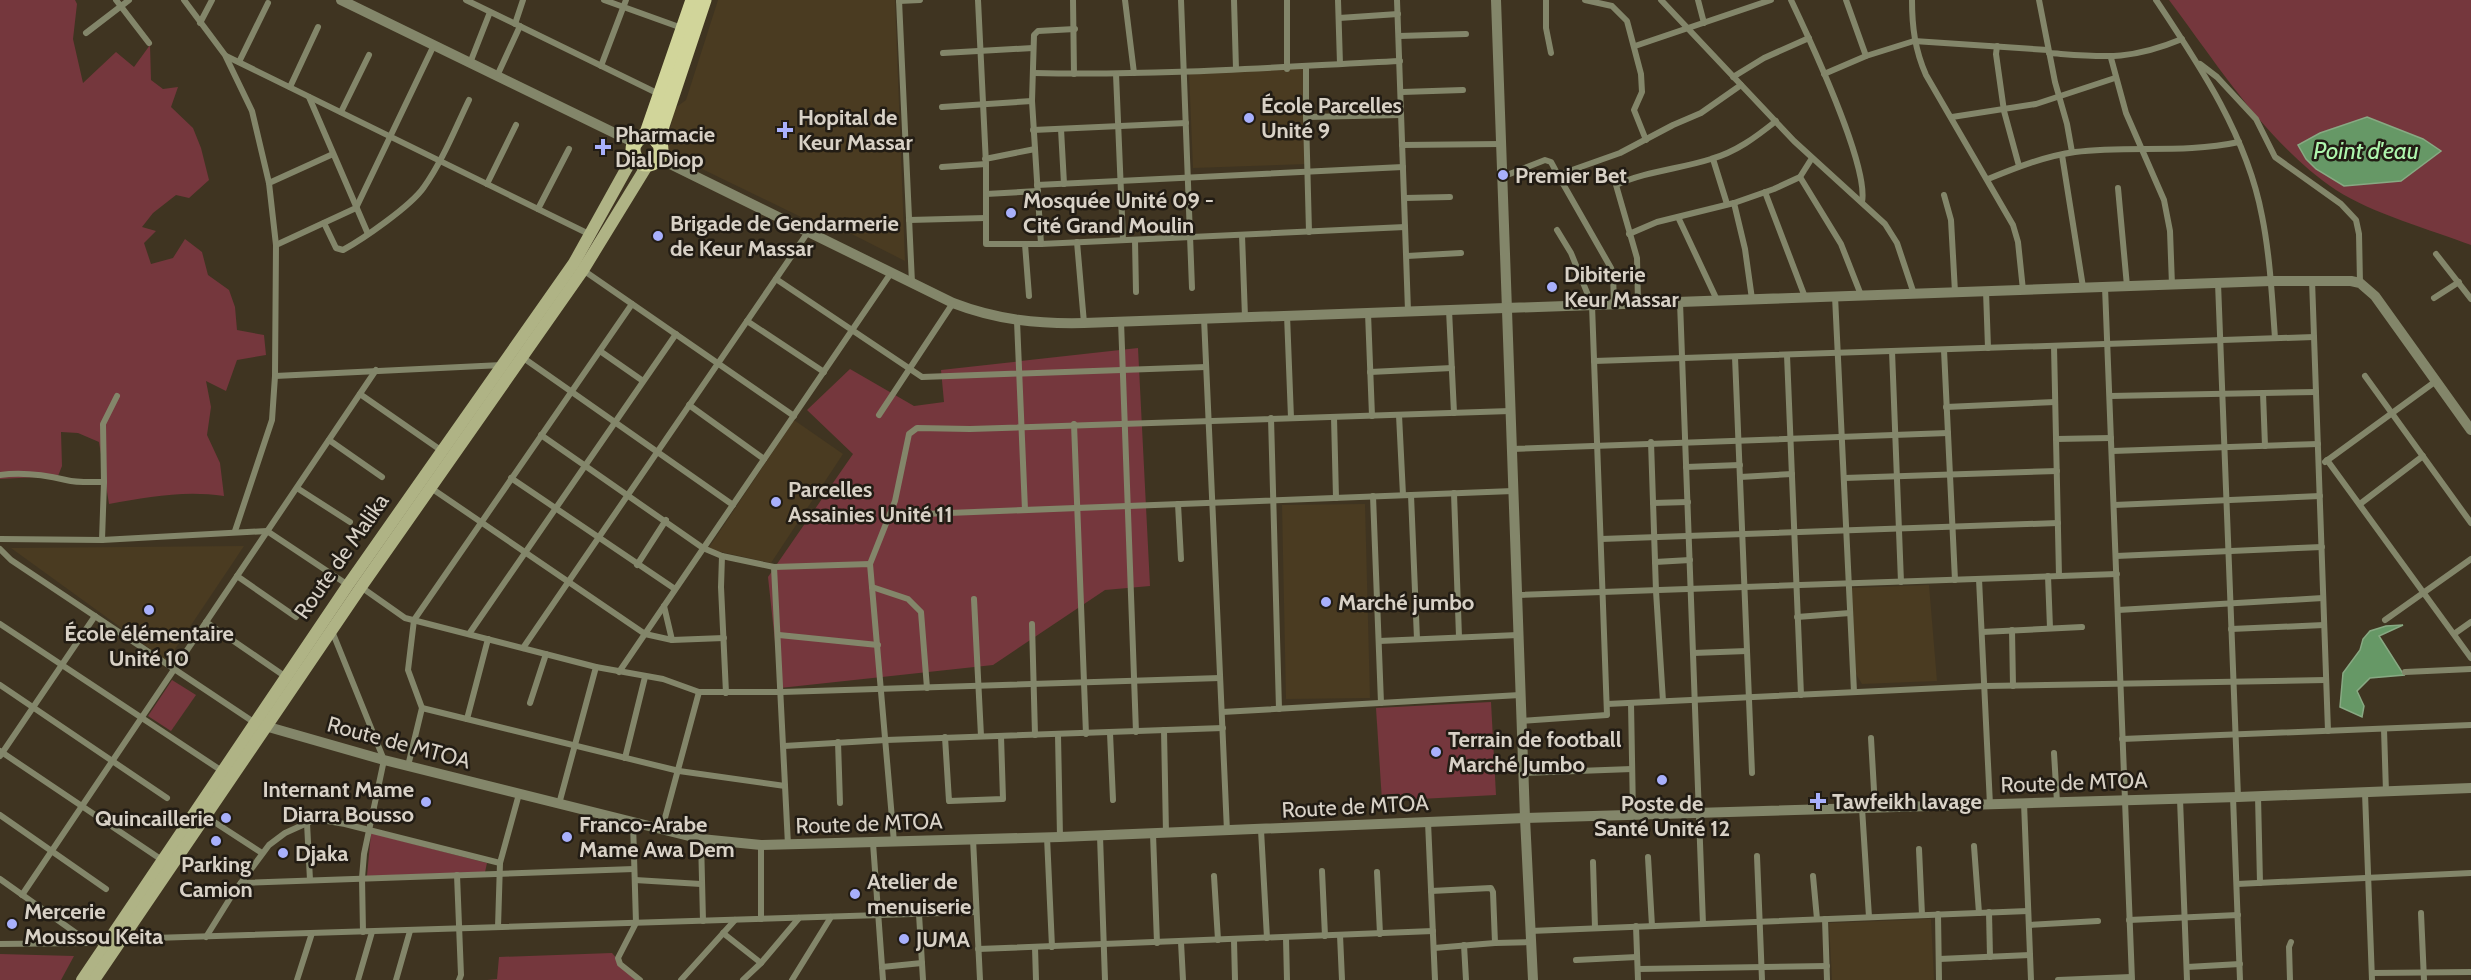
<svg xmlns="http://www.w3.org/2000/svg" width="2471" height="980" font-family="Cabin,sans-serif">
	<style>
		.built { fill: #4a3b21 }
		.green { fill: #75373d; fill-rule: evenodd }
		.water { fill: #669866; stroke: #88a983; stroke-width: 1.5 }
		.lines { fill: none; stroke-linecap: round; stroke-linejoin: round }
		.minor { stroke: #83866a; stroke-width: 6 }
		.tertiary { stroke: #83866a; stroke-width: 10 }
		.secondary { stroke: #afb385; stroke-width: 12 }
		.primary { stroke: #d1d59a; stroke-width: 15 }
		.poi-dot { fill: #a8b0fc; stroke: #221c14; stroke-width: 2 }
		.labels { text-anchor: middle; stroke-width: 5; stroke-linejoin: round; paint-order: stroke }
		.poi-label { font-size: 22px; font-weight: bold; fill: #d8d1c6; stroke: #221c14; text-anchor: start }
		.street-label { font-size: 22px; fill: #d8d1c6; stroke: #221c14 }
		.water-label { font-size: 24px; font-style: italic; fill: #aef6ad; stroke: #221c14 }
	</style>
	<rect width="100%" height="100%" fill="#3f3421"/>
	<g class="built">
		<polygon points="718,0 895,0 905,261 838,227 834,233 665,151 675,108 686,100"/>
		<polygon points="1304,67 1309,164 1193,168 1189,72"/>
		<polygon points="794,420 843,454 771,563 708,549"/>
		<polygon points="1365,504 1370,698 1286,699 1282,505"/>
		<polygon points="244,546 167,661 11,548"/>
		<polygon points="1929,585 1937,681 1862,684 1856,674 1851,588"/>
		<polygon points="1931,919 1934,980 1832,980 1829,923"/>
	</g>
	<g class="green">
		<path d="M0 0H75L77 4 73 39 83 83 116 52 134 67 150 45 151 80 163 89 178 87 171 107 193 128 201 148 209 180 189 198 176 195 153 213 142 227 156 231 144 243 151 264 173 258 185 239 202 252 208 275 229 290 235 307 237 330 264 335 266 355 237 360 226 391 206 381 211 407 207 435 220 463 224 496C184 490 148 497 109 504L99 442 78 433 61 432 62 466 58 476 0 479Z"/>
		<path d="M2169 0H2471V245C2431 230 2371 213 2336 190 2269 146 2217 64 2169 0ZM2299 145 2440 152 2401 181 2344 186 2316 169 2306 159Z"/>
		<polygon points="1138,348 1150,586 1105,590 993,665 780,688 768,577 853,454 807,410 850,369 914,406 944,402 941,370"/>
		<polygon points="172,680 196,695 171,731 148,716"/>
		<polygon points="1491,702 1496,795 1382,801 1376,708"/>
		<polygon points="371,833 487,863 485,872 367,876"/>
		<polygon points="612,953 636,980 487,980 497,979 499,957"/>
		<polygon points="0,954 74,956 61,980 0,980"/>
	</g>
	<g class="water">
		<polygon points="2367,117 2423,139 2441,151 2401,181 2344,186 2316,169 2306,159 2298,145 2320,133"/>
		<polygon points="2403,625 2379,636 2404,675 2370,678 2357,691 2364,706 2362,717 2340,707 2343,673 2360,650 2363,639 2370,631 2386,626"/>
	</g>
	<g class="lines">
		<g class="minor">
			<polyline points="116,0 149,43"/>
			<polyline points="184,0 225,55 252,111 269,183 276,245 275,376 272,420 235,531"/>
			<polyline points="466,0 659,94"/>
			<polyline points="604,0 682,28"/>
			<polyline points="899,0 912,283"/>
			<polyline points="978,0 986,164 986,244 1041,244 1405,227"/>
			<polyline points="1073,0 1074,74"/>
			<polyline points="1125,0 1134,73"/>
			<polyline points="1181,0 1192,288"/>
			<polyline points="1234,0 1236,69"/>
			<polyline points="1287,0 1287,69"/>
			<polyline points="1338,0 1340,64"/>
			<polyline points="1397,0 1408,311"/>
			<polyline points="1546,0 1546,28 1551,53"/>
			<polyline points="1585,0 1612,6 1627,21 1641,74 1642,92 1634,110 1646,140"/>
			<polyline points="1661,0 1794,141 1885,224 1897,243 1914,294"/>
			<polyline points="1698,0 1704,23"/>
			<path d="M1791 0C1809 38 1869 166 1862 202"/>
			<polyline points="1846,0 1866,56"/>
			<path d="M1912 0C1912 27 1915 50 1926 75L2013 225 2018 242 2023 290"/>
			<polyline points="2039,0 2055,82 2067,124 2072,152"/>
			<path d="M2156 0C2200 66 2247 136 2262 216 2270 256 2272 297 2275 338"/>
			<polyline points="899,1 920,0"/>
			<polyline points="1339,18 1398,14"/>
			<polyline points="200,23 212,0"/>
			<polyline points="515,24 523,0"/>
			<polyline points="86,33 129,0"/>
			<polyline points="1399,36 1466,34"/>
			<polyline points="1635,46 1771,0"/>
			<polyline points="1997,46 1996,54 2004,111 2019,166"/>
			<polyline points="943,53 1033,48"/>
			<path d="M2049 53C2104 57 2129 61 2182 39"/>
			<polyline points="226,56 591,235"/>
			<polyline points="2111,58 2126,113 2164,200 2170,231 2172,285"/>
			<polyline points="239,62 268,3"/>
			<polyline points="470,63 490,12"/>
			<polyline points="2200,64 2217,77 2256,119 2275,157 2341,204 2356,220 2359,234 2360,283"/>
			<polyline points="601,66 626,0"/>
			<polyline points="1306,67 1306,117 1401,115"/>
			<path d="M1034 73C1156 76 1278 67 1400 61"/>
			<polyline points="1116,74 1123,240"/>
			<polyline points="1824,74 1866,56 1914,41 2048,50"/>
			<polyline points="497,76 520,26"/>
			<polyline points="1733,77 1764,58 1809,38"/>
			<polyline points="290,87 318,27"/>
			<polyline points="1402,92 1463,90"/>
			<polyline points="309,97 368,234"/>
			<polyline points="942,107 1032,101"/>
			<polyline points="341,112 369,55"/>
			<polyline points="1306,117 1309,232"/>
			<polyline points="1952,117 2036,104 2115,78"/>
			<polyline points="1061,129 1064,184"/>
			<polyline points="1033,130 1186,123"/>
			<polyline points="1402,145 1501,144"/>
			<polyline points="2062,155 2083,287"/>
			<polyline points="985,159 1035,149"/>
			<polyline points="1713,159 1727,204"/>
			<polyline points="942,167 986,164"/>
			<polyline points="1558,175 1611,268 1613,274 1614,304"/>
			<polyline points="1502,177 1545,160 1551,162 1558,175 1620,153 1673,125 1701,113 1741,85"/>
			<polyline points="1800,177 1841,244 1861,295"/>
			<path d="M1988 179C2015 168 2045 156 2075 152 2130 145 2183 154 2239 142"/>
			<polyline points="269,183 333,154"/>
			<polyline points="487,184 516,125"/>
			<polyline points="1037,185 1403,167"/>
			<polyline points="2118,188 2127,286"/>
			<polyline points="1765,192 1805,297"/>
			<polyline points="986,194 1038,191"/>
			<polyline points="1944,195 1951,220 1955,292"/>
			<polyline points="1405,198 1450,197"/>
			<polyline points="1734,203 1745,249 1752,299"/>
			<polyline points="538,209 569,149"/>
			<polyline points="1678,217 1717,300"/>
			<polyline points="909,220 986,218"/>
			<path d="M324 223 336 248 343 250C363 239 411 206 424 187 442 162 455 129 469 100"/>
			<polyline points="1629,234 1657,222 1734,203 1774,189 1800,177 1812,158"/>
			<polyline points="1242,235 1245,317"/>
			<polyline points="1135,240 1136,292"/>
			<polyline points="1077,242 1084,323"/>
			<polyline points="1025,244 1029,296"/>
			<polyline points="1041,244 1032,101 1034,35 1038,31 1075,29"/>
			<polyline points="276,245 356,208 434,45"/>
			<polyline points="2436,254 2471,299"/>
			<polyline points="1407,256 1461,253"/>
			<polyline points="583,270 794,416"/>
			<polyline points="776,279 922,377 1206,367"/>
			<polyline points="2312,280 2328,731"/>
			<polyline points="2218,283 2238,797"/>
			<polyline points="2105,287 2132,980"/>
			<polyline points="1986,291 1988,348"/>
			<polyline points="1835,296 1854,692"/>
			<polyline points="2434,298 2459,282"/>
			<polyline points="1680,302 1703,924"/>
			<path d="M1638 303 1637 258 1616 185C1646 171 1680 169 1711 159 1736 152 1756 137 1776 121"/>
			<polyline points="1449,310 1454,413"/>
			<polyline points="1368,313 1372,416"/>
			<polyline points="1287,315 1291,418"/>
			<polyline points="1204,318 1227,831"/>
			<polyline points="747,321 824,372"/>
			<polyline points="1017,321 1025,510"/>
			<polyline points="1121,321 1136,732"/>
			<polyline points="2054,346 2059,576"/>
			<polyline points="1944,350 1955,580"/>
			<polyline points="600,351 643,381"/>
			<polyline points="1892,351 1901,582"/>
			<polyline points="1787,355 1801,695"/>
			<polyline points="522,357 733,505"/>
			<polyline points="1735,357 1752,773"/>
			<polyline points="1594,361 2314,337"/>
			<polyline points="1370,372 1452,368"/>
			<polyline points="275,376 502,365"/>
			<polyline points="2365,376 2471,523"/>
			<polyline points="2263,393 2265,446"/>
			<polyline points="360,394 442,451"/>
			<polyline points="2110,396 2316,392"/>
			<polyline points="689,405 764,459"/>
			<polyline points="1946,407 2055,402"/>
			<polyline points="879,415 953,303"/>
			<polyline points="1399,415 1403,495"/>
			<polyline points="1334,417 1336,498"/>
			<polyline points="1271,418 1279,709"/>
			<polyline points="1074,424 1086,734"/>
			<polyline points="541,435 703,548 722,556 721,587 726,693"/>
			<polyline points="2056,439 2111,438"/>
			<polyline points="329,440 382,477"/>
			<polyline points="1651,442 1656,591 1663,701"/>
			<polyline points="1512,449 1948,433"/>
			<polyline points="2112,451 2318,444"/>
			<polyline points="2327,460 2471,658"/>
			<polyline points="2325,462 2436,381"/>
			<polyline points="1686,467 1740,465"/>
			<path d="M0 475C22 472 45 475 66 480 78 483 92 482 104 482"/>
			<polyline points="1740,477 1792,474"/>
			<polyline points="511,478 675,589"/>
			<polyline points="1844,478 2057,471"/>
			<polyline points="297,488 350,522"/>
			<polyline points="431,488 645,634 672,640 724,638"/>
			<polyline points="1454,493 1459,637"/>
			<polyline points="1411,495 1417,639"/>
			<polyline points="1373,496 1381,703"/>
			<polyline points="1653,503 1688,502"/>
			<polyline points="1178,504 1181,559"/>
			<polyline points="2360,504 2423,456"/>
			<polyline points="2114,505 2320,496"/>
			<polyline points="923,514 1513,491"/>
			<polyline points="0,539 102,540 267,531 348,585"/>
			<polyline points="1601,539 2058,523"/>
			<polyline points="102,540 104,482 103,424 117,396"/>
			<polyline points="0,549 11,560 255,723"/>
			<polyline points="722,556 774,567 870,564 894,842"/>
			<polyline points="2116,556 2322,547"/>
			<polyline points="1655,562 1690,560"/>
			<polyline points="870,564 895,501 909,434 917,428 970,429 1510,411"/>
			<polyline points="637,565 666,520"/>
			<polyline points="774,567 788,845"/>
			<polyline points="237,576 296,617"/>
			<polyline points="2048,576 2050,628"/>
			<polyline points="1979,579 1990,805"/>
			<polyline points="361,587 405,618 596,667 663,679 699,692 782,692 1220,678"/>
			<polyline points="872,587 908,599 921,612 927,688"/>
			<polyline points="1517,595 2117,574"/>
			<polyline points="974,599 981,736"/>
			<polyline points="664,606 672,640"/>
			<polyline points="2118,610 2323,598"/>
			<polyline points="1797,617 1850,613"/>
			<polyline points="2385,620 2471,559"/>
			<polyline points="206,622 286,677"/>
			<polyline points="0,624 222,771"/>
			<polyline points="1032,624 1035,735"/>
			<polyline points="2231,629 2324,625"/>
			<polyline points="2012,630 2013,686"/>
			<polyline points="332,631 384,760 364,854 362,878 363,932"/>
			<polyline points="1982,632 2082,627"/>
			<polyline points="469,634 676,334"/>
			<polyline points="2454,634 2471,622"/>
			<polyline points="779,635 878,645"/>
			<polyline points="1379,641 1518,635"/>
			<polyline points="523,648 808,232"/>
			<polyline points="1693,653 1747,651"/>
			<polyline points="619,672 891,273"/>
			<polyline points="2405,672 2471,669"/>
			<polyline points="0,685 167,798"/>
			<polyline points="530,703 546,654"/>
			<polyline points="1631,703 1633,814"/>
			<polyline points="1607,704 1985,686 2326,680"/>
			<polyline points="422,708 679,771 785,786"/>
			<polyline points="1222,712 1520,695"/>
			<polyline points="467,719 488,639"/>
			<polyline points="1521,721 1607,715 1592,305 1571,253 1557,230"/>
			<polyline points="2384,729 2386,792"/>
			<polyline points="1164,730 1166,833"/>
			<polyline points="1110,733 1113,800"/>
			<polyline points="1058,735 1060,837"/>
			<polyline points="945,737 949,801 1003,799 1001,736"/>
			<polyline points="1871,738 1875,808"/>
			<polyline points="2122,739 2471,725"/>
			<polyline points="838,742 840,803"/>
			<polyline points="784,746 886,740 1223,728"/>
			<polyline points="0,751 162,860"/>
			<polyline points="2054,753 2057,802"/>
			<polyline points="0,756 95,616"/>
			<polyline points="625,758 645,677"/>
			<polyline points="408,766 422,708 408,670 414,620 632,304"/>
			<polyline points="1523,773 1632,769"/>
			<polyline points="2365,793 2372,980"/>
			<polyline points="2258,796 2260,883"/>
			<polyline points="2233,797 2240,980"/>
			<polyline points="2180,799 2187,980"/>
			<polyline points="2024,803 2031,980"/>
			<polyline points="559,804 596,667"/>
			<polyline points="1862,808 1869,917"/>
			<polyline points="0,815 106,889"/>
			<polyline points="205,816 262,853"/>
			<polyline points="633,822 636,923 618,958 620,964 640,980"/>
			<polyline points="1428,822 1435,980"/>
			<polyline points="307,823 310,880"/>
			<polyline points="662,829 699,692"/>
			<polyline points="1261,830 1267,938"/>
			<polyline points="1153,834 1157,943"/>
			<polyline points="1100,836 1105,980"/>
			<polyline points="1047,837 1052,947"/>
			<polyline points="701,839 703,921"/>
			<polyline points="973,839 980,980"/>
			<polyline points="873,843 883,980"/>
			<polyline points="1974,846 1979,913"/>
			<polyline points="1919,849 1922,915"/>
			<polyline points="1757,856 1762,980"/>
			<polyline points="1648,857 1652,926"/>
			<polyline points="1593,862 1595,928"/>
			<polyline points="1322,871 1325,936"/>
			<polyline points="1377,872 1380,934"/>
			<polyline points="457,875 461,975 459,980"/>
			<polyline points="1214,876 1218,940"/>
			<polyline points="1813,876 1817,919"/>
			<polyline points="0,879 90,943"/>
			<polyline points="635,880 701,884"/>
			<polyline points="241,883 634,869"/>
			<polyline points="2237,884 2471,873"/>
			<polyline points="1431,891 1491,888 1493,892 1495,943"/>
			<polyline points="22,895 376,370"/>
			<polyline points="1989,912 1990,957"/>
			<polyline points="2421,913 2424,980"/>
			<polyline points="919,914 923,980"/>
			<polyline points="1938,914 1939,980"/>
			<polyline points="761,919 761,845"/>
			<polyline points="1825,919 1827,980"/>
			<polyline points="2129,920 2238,915"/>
			<polyline points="2029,925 2098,921"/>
			<polyline points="1636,926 1638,980"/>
			<polyline points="498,927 500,863 519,794"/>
			<polyline points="1530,931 2028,911"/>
			<polyline points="723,933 761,963"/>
			<polyline points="1340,935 1342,980"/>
			<polyline points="206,937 234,892 269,845 285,833 316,819 345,824 500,863"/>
			<polyline points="1286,938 1287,980"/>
			<polyline points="122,939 976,912"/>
			<polyline points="1234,940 1235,980"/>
			<polyline points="1181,942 1183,980"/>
			<polyline points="0,944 90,943 109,939"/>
			<polyline points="1464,945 1466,980"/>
			<polyline points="1035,947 1036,980"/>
			<polyline points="1434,948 1495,943 1531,942"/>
			<polyline points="978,949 1433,931"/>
			<polyline points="1939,959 2030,955"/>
			<polyline points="1576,960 1637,957"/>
			<polyline points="882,967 922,963"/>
			<polyline points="2187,967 2240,964"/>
			<polyline points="1638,969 1827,966"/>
			<polyline points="2372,973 2471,972"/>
			<polyline points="297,980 312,933"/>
			<polyline points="358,980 372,932"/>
			<polyline points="396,980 410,931"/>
			<polyline points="681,980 735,920"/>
			<polyline points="743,980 761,963 799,918"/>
			<polyline points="792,980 831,917"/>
			<polyline points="2058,980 2131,977"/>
			<polyline points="2290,980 2289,947 2291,942"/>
		</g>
		<g class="tertiary">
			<polyline points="341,0 635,143"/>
			<polyline points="1496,0 1525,818 1533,980"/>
			<path d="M658 158 953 303C997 320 1038 324 1084 323L2271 281H2351L2360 283 2375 296 2471 430"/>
			<polyline points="258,724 384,760 701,839 761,845 1060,837 1525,818 2238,797 2471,788"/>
		</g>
		<g class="secondary">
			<polyline points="82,980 348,585 574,263 634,155"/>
			<polyline points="94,980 361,587 583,270 648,164"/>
		</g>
		<g class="primary">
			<polyline points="646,136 693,0"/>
			<circle cx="647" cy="150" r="14"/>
			<polyline points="657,141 704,0"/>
		</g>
	</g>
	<g class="poi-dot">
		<circle cx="1249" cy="118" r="6"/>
		<path d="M782 121h6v6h6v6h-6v6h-6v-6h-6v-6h6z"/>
		<path d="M600 138h6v6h6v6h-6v6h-6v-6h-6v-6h6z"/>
		<circle cx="1503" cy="175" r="6"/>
		<circle cx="1011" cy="213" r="6"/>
		<circle cx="658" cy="236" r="6"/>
		<circle cx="1552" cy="287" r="6"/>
		<circle cx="776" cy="502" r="6"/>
		<circle cx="1326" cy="602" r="6"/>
		<circle cx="149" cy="610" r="6"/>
		<circle cx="1436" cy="752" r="6"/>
		<circle cx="1662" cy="780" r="6"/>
		<path d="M1815 792h6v6h6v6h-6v6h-6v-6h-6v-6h6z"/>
		<circle cx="426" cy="802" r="6"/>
		<circle cx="226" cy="818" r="6"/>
		<circle cx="567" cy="837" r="6"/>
		<circle cx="216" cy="841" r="6"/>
		<circle cx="283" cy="853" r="6"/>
		<circle cx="855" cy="894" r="6"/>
		<circle cx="12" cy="924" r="6"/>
		<circle cx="904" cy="939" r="6"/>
	</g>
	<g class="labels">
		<g class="poi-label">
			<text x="1261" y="113">École Parcelles<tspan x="1261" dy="25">Unité 9</tspan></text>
			<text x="798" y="125">Hopital de<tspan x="798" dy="25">Keur Massar</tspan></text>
			<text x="615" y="142">Pharmacie<tspan x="615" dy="25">Dial Diop</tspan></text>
			<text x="1515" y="183">Premier Bet</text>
			<text x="1023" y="208">Mosquée Unité 09 -<tspan x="1023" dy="25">Cité Grand Moulin</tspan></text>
			<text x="670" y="231">Brigade de Gendarmerie<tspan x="670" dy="25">de Keur Massar</tspan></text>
			<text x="1564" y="282">Dibiterie<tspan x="1564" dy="25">Keur Massar</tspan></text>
			<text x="788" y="497">Parcelles<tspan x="788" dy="25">Assainies Unité 11</tspan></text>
			<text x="1338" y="610">Marché jumbo</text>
			<text x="149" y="641" text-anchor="middle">École élémentaire<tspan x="149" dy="25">Unité 10</tspan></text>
			<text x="1448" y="747">Terrain de football<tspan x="1448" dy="25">Marché Jumbo</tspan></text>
			<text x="414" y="797" text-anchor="end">Internant Mame<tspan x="414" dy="25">Diarra Bousso</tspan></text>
			<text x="1832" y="809">Tawfeikh lavage</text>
			<text x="1662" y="811" text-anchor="middle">Poste de<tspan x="1662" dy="25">Santé Unité 12</tspan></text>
			<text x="214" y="826" text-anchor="end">Quincaillerie</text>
			<text x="579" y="832">Franco-Arabe<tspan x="579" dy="25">Mame Awa Dem</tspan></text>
			<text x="295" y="861">Djaka</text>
			<text x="216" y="872" text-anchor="middle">Parking<tspan x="216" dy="25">Camion</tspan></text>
			<text x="867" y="889">Atelier de<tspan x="867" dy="25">menuiserie</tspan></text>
			<text x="24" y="919">Mercerie<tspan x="24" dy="25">Moussou Keita</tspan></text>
			<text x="916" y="947">JUMA</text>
		</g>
		<g class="street-label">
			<text transform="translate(341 556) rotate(-55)" y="8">Route de Malika</text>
			<text transform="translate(399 742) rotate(15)" y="8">Route de MTOA</text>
			<text transform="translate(2074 782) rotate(-2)" y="8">Route de MTOA</text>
			<text transform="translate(1355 806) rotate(-3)" y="8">Route de MTOA</text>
			<text transform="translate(869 823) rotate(-2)" y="8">Route de MTOA</text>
		</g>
		<g class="water-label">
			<text x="2366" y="159">Point d'eau</text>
		</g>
	</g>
</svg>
